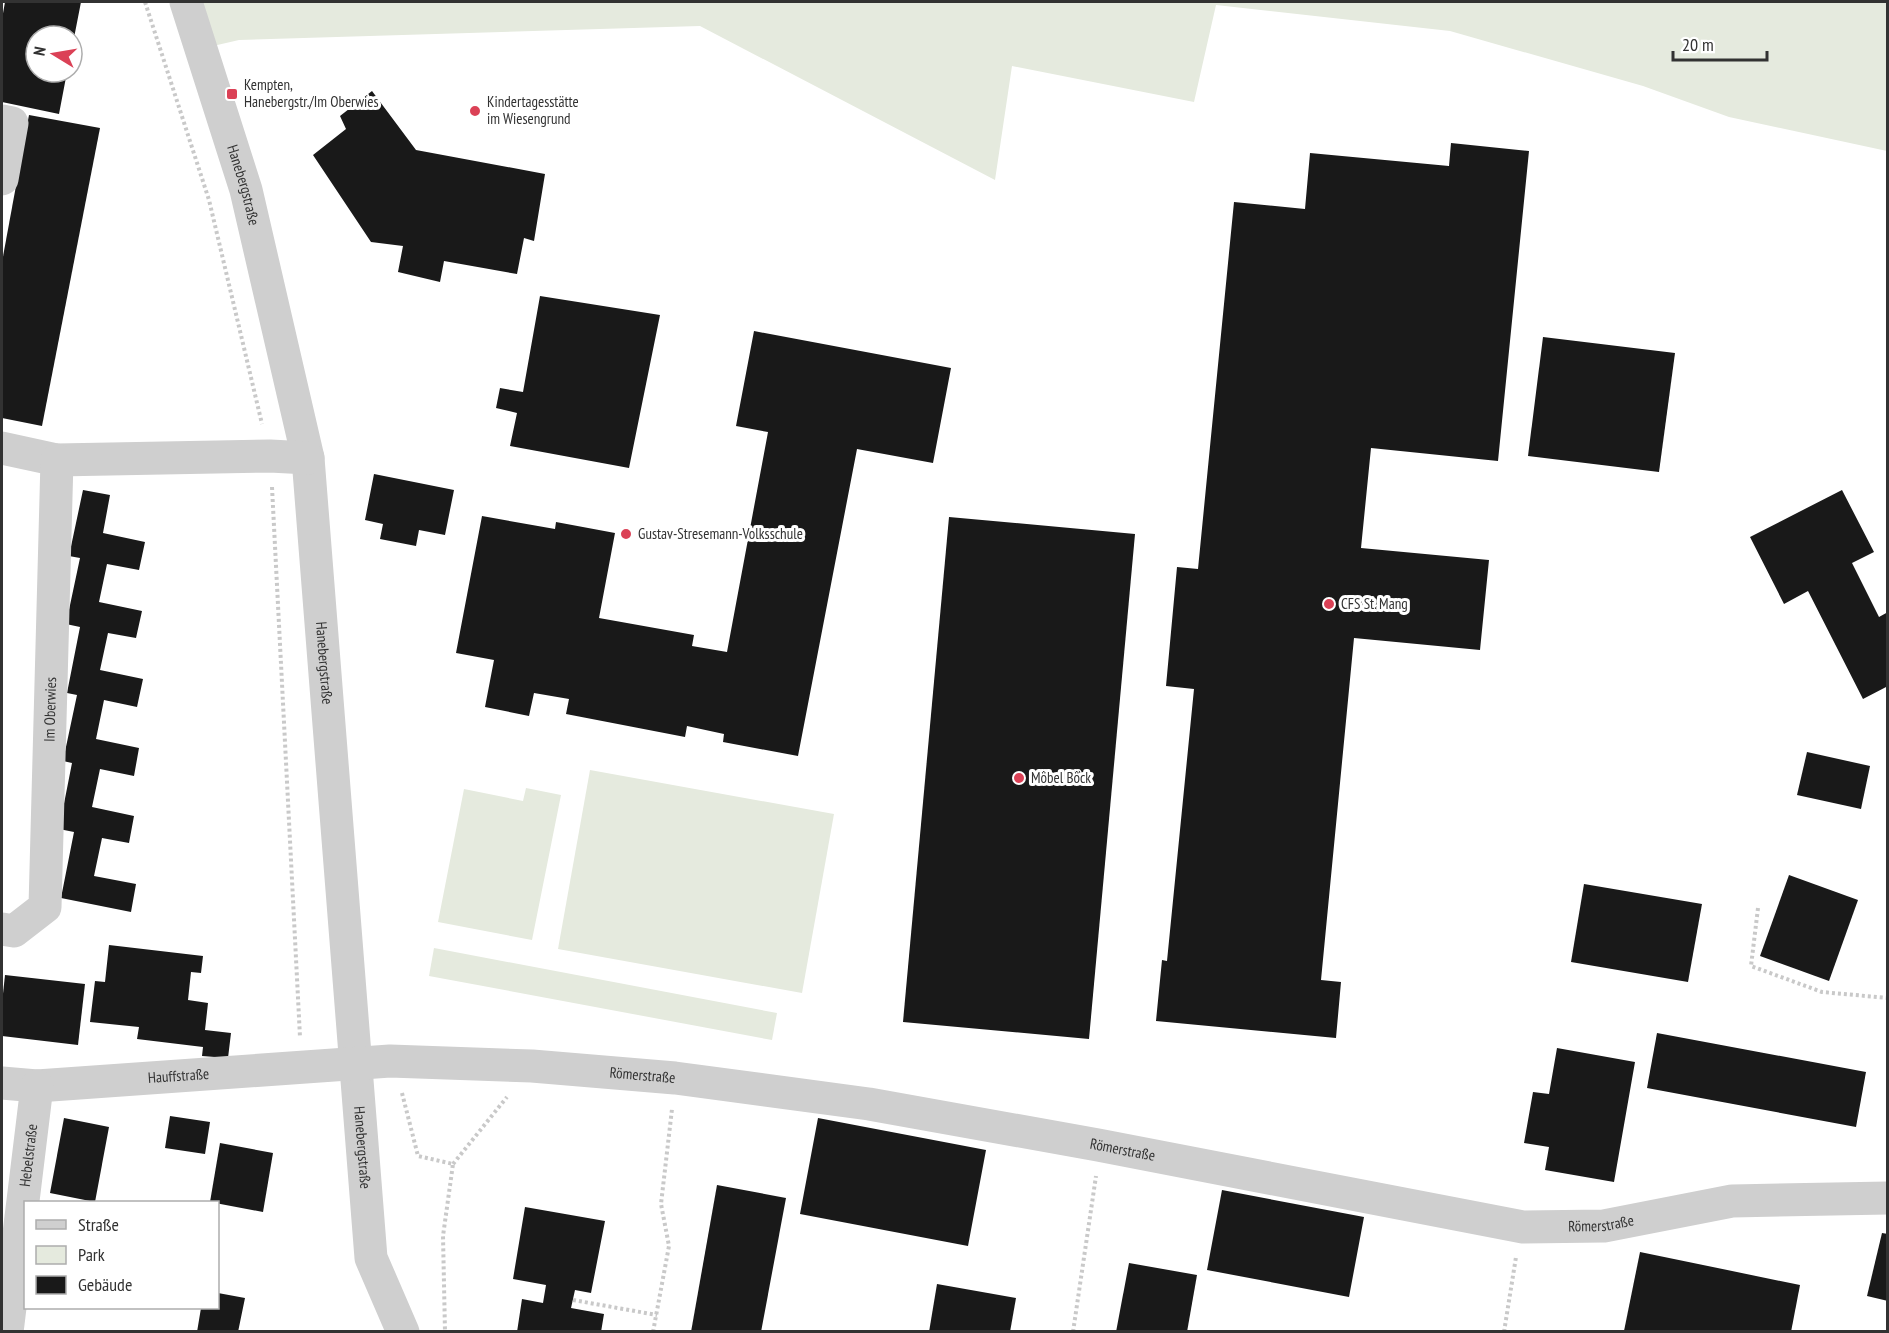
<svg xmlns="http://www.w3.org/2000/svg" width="1889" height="1333" font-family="'PT Sans Narrow',sans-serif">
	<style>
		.green { fill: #e5eade }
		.building { fill: #191919 }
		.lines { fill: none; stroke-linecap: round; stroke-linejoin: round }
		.path { stroke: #c9c9c9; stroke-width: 4; stroke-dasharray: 3 3; stroke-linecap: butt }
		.minor { stroke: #cfcfcf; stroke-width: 33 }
		.poi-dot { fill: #db4156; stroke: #fff; stroke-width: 2 }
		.labels { text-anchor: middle; stroke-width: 6; stroke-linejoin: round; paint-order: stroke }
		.poi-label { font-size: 15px; fill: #323232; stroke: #fff; text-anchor: start }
		.street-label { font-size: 15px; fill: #323232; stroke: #fff }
	</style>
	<rect width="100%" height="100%" fill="#fff"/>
	<g class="green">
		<polygon points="199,2 1887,2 1887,151 1729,117 1643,86 1450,31 1216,5 1194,102 1012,66 995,180 700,26 239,40 213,46"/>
		<polygon points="590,770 834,814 802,993 558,949"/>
		<polygon points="526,788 561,795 532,940 438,922 464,789 523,801"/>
		<polygon points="434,948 777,1013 772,1040 429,976"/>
	</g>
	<g class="building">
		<polygon points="5,2 81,2 73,43 72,36 36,36 36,72 67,72 59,114 2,102 2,19"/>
		<polygon points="372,91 416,150 545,174 534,241 524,238 517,274 444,261 440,282 398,272 403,246 371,242 313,155 346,129 340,116"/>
		<polygon points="29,115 100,128 42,426 2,418 2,262"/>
		<polygon points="1451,143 1529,151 1498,461 1371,448 1361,548 1489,560 1480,650 1354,638 1321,980 1341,982 1336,1038 1156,1021 1162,960 1167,961 1194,689 1166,686 1177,567 1198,569 1234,202 1305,209 1310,153 1449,166"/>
		<polygon points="540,296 660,315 629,468 510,446 517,413 496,408 500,388 523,392"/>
		<polygon points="754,331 951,368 933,463 857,449 798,756 723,742 724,734 687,726 685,737 566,714 569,699 534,693 529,716 485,707 494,660 456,653 482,516 555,529 556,522 615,533 599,618 694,635 692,646 727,652 768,432 736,426"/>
		<polygon points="1543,337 1675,353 1659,472 1528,456"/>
		<polygon points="374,474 454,490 445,535 419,530 416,546 380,539 383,524 365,520"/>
		<polygon points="83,490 110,495 103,533 145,542 139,570 107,564 99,602 142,611 136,638 108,633 100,670 143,679 137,707 104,700 96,739 139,748 134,776 100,769 92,807 134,816 129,843 102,838 94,876 136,884 131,912 61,898 74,832 59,829 72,763 63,761 77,695 67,693 80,627 66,624 80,558 69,556"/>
		<polygon points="1842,490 1874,552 1852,563 1879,617 1888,612 1888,686 1863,699 1808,591 1784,604 1750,537"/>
		<polygon points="949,517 1135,534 1089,1039 903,1022"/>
		<polygon points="1807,752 1870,766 1861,809 1797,795"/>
		<polygon points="1789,875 1858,900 1829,981 1760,956"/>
		<polygon points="1584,884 1702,904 1688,982 1571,962"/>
		<polygon points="109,945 203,956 201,973 191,972 188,1000 208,1003 205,1030 231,1033 228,1058 202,1056 203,1047 137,1039 139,1027 90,1022 95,981 105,982"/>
		<polygon points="5,975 85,984 78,1045 2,1036 2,1003"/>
		<polygon points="1657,1033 1866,1072 1856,1127 1647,1088"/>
		<polygon points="1557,1048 1635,1062 1614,1182 1545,1170 1549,1147 1524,1143 1533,1092 1549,1094"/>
		<polygon points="170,1116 210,1122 205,1154 165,1148"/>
		<polygon points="64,1118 109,1127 95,1202 50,1193"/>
		<polygon points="818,1118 986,1150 968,1246 800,1214"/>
		<polygon points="220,1143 273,1153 263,1212 210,1202"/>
		<polygon points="717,1185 786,1198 761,1332 691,1332"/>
		<polygon points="1222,1190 1364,1217 1349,1297 1207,1270"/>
		<polygon points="525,1207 605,1221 591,1293 575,1290 571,1308 604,1314 601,1332 517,1332 522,1299 543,1303 546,1285 513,1279"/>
		<polygon points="1882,1233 1888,1234 1888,1301 1867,1296"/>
		<polygon points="1640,1252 1800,1285 1791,1332 1624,1331"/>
		<polygon points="1129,1263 1197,1275 1187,1332 1116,1332"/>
		<polygon points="937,1284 1016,1298 1010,1332 929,1332"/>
		<polygon points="218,1293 245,1298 238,1332 197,1332 201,1308 218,1308"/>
	</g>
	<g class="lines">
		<g class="path">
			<polyline points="145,2 209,200 262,424"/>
			<polyline points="272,487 300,1037"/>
			<polyline points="1758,908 1751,966 1822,992 1888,998"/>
			<polyline points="402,1093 418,1156 453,1164 443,1236 445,1332"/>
			<polyline points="453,1164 507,1097"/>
			<polyline points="573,1300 657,1315"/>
			<polyline points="653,1332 669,1246 661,1204 672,1109"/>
			<polyline points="1073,1332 1096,1176"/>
			<polyline points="1504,1332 1516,1257"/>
		</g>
		<g class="minor">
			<path id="s1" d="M186 2 246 190 308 458 371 1258 403 1332"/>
			<polyline points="2,121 12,123 2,179"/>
			<polyline points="2,448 57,460 270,456 308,458"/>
			<path id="s2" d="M2 929 14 931 45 907 57 460"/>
			<path id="s3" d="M2 1083 37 1086 390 1061 532 1066 675 1078 869 1104 1098 1145 1523 1227 1604 1226 1732 1201 1888 1198"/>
			<path id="s4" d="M7 1332 37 1086"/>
		</g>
	</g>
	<g class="poi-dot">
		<rect x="226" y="88" width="12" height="12" rx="3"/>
		<circle cx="475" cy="111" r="6"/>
		<circle cx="626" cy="534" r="6"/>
		<circle cx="1329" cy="604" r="6"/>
		<circle cx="1019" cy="778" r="6"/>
	</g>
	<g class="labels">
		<g class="poi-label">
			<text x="244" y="90">Kempten,<tspan x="244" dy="17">Hanebergstr./Im Oberwies</tspan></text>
			<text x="487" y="107">Kindertagesstätte<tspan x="487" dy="17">im Wiesengrund</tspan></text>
			<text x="638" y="539">Gustav-Stresemann-Volksschule</text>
			<text x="1341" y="609">CFS St. Mang</text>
			<text x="1031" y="783">Möbel Böck</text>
		</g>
		<g class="street-label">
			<text dy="5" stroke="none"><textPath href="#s1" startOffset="192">Hanebergstraße</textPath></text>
			<text dy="5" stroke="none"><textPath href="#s1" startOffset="678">Hanebergstraße</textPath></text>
			<text dy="5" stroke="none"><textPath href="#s2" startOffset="249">Im Oberwies</textPath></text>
			<text dy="5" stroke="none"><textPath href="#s3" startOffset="177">Hauffstraße</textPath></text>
			<text dy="5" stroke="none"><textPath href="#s3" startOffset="642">Römerstraße</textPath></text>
			<text dy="5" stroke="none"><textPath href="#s1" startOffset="1164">Hanebergstraße</textPath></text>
			<text dy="5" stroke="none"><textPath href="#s3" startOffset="1128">Römerstraße</textPath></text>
			<text dy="5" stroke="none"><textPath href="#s4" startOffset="178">Hebelstraße</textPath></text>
			<text dy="5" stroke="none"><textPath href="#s3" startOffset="1614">Römerstraße</textPath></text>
		</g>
	</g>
	<rect width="1889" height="1333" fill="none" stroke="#323232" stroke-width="6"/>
	<rect x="24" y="1201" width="195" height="108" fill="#ffffff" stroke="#adadad" stroke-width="1.5"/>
	<rect x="36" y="1220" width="30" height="9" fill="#cfcfcf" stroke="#adadad" stroke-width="1.5"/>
	<text x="78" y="1231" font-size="18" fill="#323232">Straße</text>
	<rect x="36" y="1246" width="30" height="18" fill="#e5eade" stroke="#adadad" stroke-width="1.5"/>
	<text x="78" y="1261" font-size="18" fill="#323232">Park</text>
	<rect x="36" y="1276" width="30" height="18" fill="#191919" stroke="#adadad" stroke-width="1.5"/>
	<text x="78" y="1291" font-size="18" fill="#323232">Gebäude</text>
	<g transform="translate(54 54) rotate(281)"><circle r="28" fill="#ffffff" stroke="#adadad" stroke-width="1.5"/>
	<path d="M0-4.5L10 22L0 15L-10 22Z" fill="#db4156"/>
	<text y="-9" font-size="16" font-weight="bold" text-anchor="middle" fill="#323232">N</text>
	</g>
	<path d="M1673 51v9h94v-9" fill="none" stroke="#323232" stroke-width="3"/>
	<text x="1682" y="51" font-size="18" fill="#323232" stroke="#ffffff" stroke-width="4.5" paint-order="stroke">20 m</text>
</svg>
